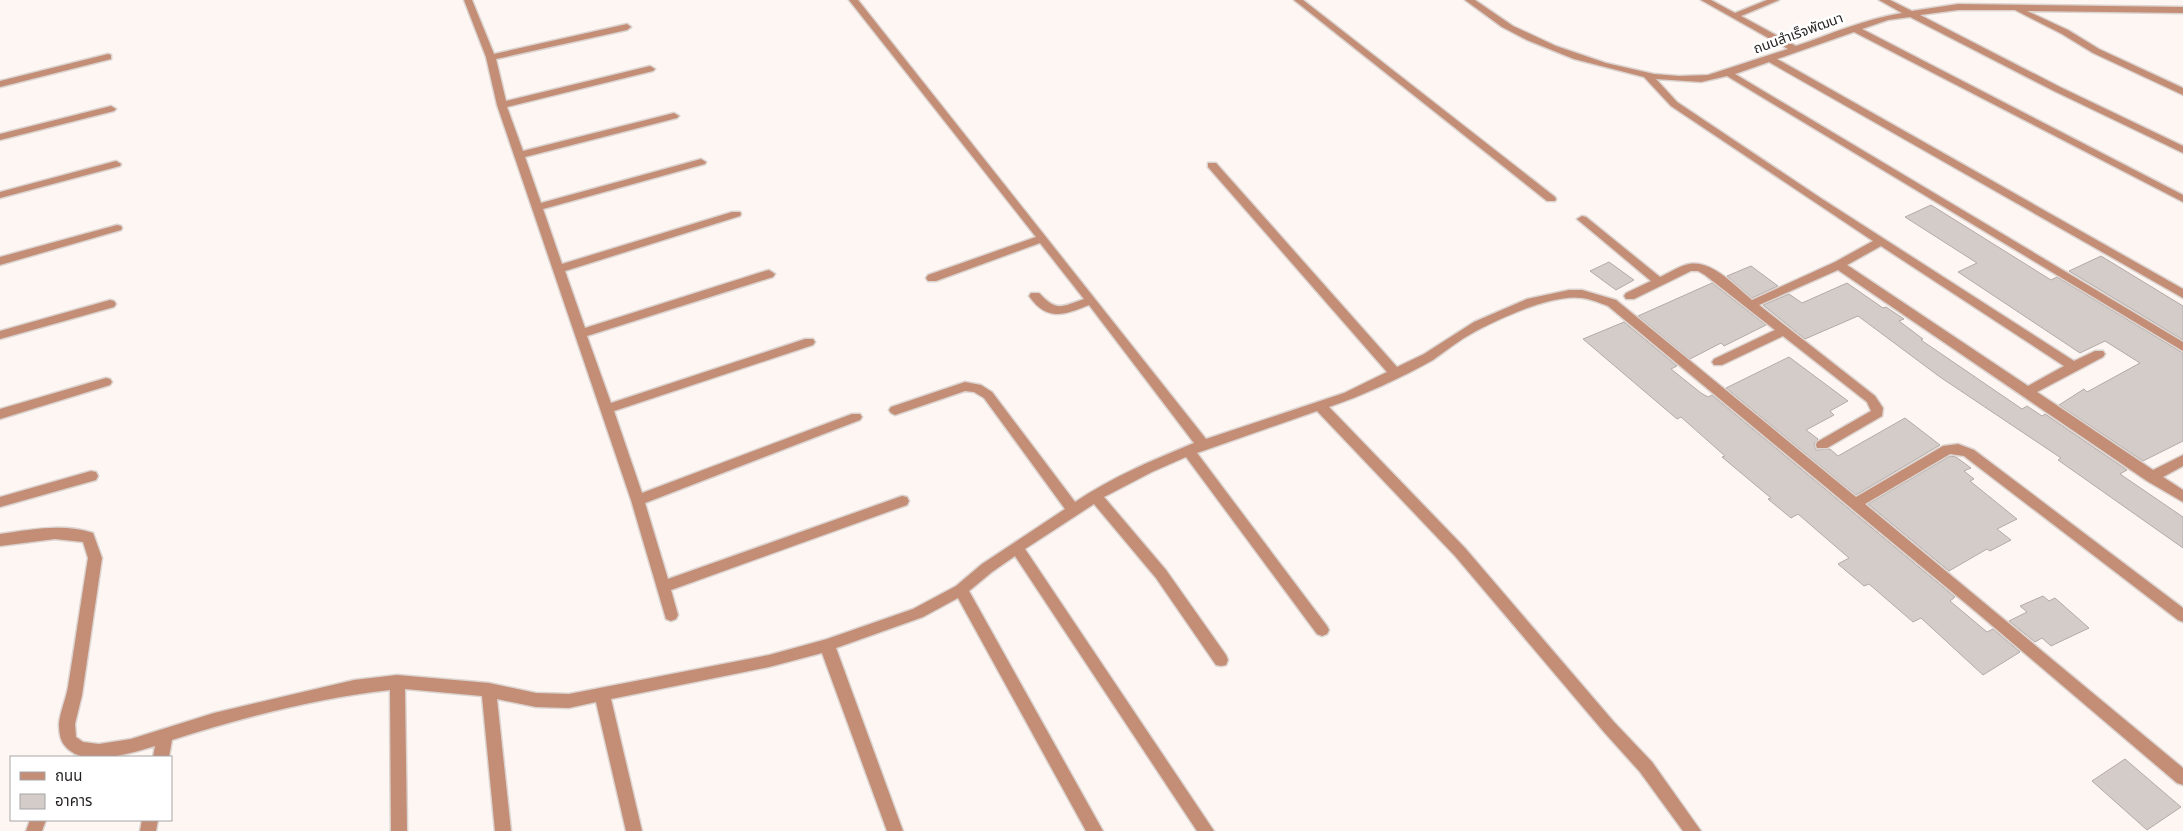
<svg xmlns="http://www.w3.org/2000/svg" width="2183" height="831" font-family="Poppins,'Noto Sans Thai',sans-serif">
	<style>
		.building { fill: #d4ccc9; stroke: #b3aba8 }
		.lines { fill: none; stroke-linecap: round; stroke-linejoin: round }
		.minor-casing { stroke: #dbd4d0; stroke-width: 3 }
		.minor { fill: #c48d76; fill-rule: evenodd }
		.labels { text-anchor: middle; stroke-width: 5; stroke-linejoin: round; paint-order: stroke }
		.far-street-label { font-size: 14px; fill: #221f1e; stroke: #fff }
	</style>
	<rect width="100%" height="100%" fill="#fef6f2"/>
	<g class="building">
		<polygon points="1931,205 2051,280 2057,277 2183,353 2183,441 2143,461 2059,405 2084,389 2087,392 2140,363 2105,341 2080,353 1958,272 1977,263 1905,217"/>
		<polygon points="2101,256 2183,306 2183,340 2069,271"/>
		<polygon points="1609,262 1634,280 1616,290 1590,271"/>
		<polygon points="1751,266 1778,286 1752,298 1727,276"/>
		<polygon points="1712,283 1766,325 1724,346 1721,343 1690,359 1638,316"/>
		<polygon points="1847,283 1883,308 1886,307 1904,319 1899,321 1923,339 1921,340 2022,409 2027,406 2042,416 2045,414 2127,470 2120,474 2183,517 2183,548 2058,460 2061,458 1940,377 1858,316 1805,339 1763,305 1789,294 1802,303"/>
		<polygon points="1624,322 1677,366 1671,369 1701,393 1708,397 1712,395 1955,597 1950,601 1987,632 1993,629 2020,652 1983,675 1921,618 1913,622 1869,584 1864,586 1838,564 1849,558 1798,514 1791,518 1768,499 1771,498 1722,457 1725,456 1681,417 1677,419 1583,339"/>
		<polygon points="1789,357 1848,401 1830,411 1834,415 1806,430 1818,439 1814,444 1816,450 1830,449 1838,456 1905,418 1940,445 1856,495 1726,388"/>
		<polygon points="1950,456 1956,457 1971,468 1964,471 1974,479 1970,481 2017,519 1997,529 2011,540 1990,551 1987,549 1949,571 1868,504"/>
		<polygon points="2043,596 2049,601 2055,598 2089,628 2051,646 2042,638 2035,642 2009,621 2027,612 2020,606"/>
		<polygon points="2125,759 2181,807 2147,830 2092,781"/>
	</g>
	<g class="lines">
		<defs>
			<g id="minor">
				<polygon points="464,0 472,0 494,54 627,24 631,27 627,30 496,59 506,101 650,66 655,69 653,71 507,107 523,151 674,113 679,116 677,118 525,157 541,203 701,159 706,162 705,164 543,209 562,264 732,212 740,212 741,214 740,216 565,271 585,328 765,271 769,270 775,274 773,277 587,336 611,403 805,339 813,339 815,342 813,345 614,411 642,493 852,414 860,414 862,417 860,420 645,503 668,579 902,496 907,497 909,501 907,505 671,590 678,615 676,619 671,621 666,619 631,500 497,105 486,57"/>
				<path d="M849 0H858L1206 439 1344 393 1387 372 1208 167V163H1216L1397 367 1424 354 1474 322 1527 299 1569 290H1582L1616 300 1856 497 1943 446 1958 444 1974 450 2183 608V622L2178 620 1964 456 1950 454 1865 504 2183 768V785L2177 783 1975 611 1608 306C1600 303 1591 299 1582 298 1552 293 1490 322 1464 338 1453 345 1443 353 1433 360 1401 378 1364 395 1329 407L1465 548 1614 722 1652 762 1701 831H1683L1640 772 1604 732 1455 556 1317 411 1197 453 1327 626 1329 630 1327 634 1322 636 1317 634 1186 457 1152 472 1104 497 1166 570 1226 655 1228 660 1226 665 1221 666 1216 665 1156 578 1094 504 1025 549 1214 831H1197L1015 556 992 572 969 591 1103 831H1086L958 598 923 617 836 648 903 831H887L822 653 769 667 611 699 642 831H626L596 702 569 708 536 707 497 699 511 831H495L482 696 405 689 407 831H391L390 690C317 698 241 718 172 740L169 757H153L155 746C131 753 84 769 65 746 60 741 59 730 59 724 60 712 66 699 68 687 75 644 81 601 88 558L83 542 55 539 0 546V534C30 530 63 523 93 533L102 558 82 695 75 724 76 737 83 742 99 744 131 739 214 713 354 680 397 675 489 683 536 693 569 694 769 655 827 639 913 609 956 586 982 564 1065 509 984 398 974 392 965 391 895 415 891 413 889 410 891 407 965 382 981 385 992 392 1075 502C1112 477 1153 460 1194 443L1089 305C1064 315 1047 322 1029 296L1031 293H1039C1057 312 1061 307 1084 299L1040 243 936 281H928L926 278 928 275 1036 237Z"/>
				<polygon points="1294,0 1303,0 1555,197 1556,199 1555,201 1547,201"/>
				<path d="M1465 0H1475L1513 26 1556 46 1606 63 1654 74 1679 76 1708 75 1788 49 1701 0H1711L1735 13 1767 0H1779L1741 16 1796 46C1831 34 1865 19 1902 13L1879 0H1890L1912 11 1958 4 2183 7V13L2027 11 2068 30 2099 49 2183 88V95L2093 53 2062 34 2015 10H1958L1920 15 2060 87 2183 146V153L2054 91 1910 17 1888 20 1862 29 2183 195V202L1854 32 1777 59 2183 289V298L1769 62 1735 74 2183 342V351L1727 76 1701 82 1656 79 1677 102 1819 197 2074 361 2095 351H2103L2105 354 2103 357 2037 392 2153 470 2183 455V466L2163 477 2183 490V502L2147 481 1838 270 1759 305 1875 396 1883 408 1882 416 1827 448H1817L1816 445 1817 442 1871 411 1867 402 1783 336 1722 365H1714L1712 362 1714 359 1775 330 1705 275 1698 271H1691L1634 299H1626L1624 296 1626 293 1651 281 1577 219 1582 216 1586 217 1660 277C1669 273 1679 266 1689 264 1712 260 1735 286 1752 300L1835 262 1873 241 1671 106 1644 77 1574 59 1527 40 1502 27ZM1881 246 2064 366 2028 386 1847 265Z"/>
				<polygon points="108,54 111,55 111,59 0,87 0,81"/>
				<polygon points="111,106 116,109 114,111 0,140 0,134"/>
				<polygon points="116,161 121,164 120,166 0,198 0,192"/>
				<polygon points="117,225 121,226 122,228 121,230 0,265 0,257"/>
				<polygon points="110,300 114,301 116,304 114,307 0,339 0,331"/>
				<polygon points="106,378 110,379 112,382 110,385 0,419 0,409"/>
				<polygon points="91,471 96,472 98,476 96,480 0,507 0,497"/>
				<polygon points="30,820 46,820 42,831 26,831"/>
				<polygon points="142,820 158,820 156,831 140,831"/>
			</g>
		</defs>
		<use href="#minor" class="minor-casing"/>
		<use href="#minor" class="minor"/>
	</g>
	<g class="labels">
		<g class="far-street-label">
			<text transform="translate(1798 33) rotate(-20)" y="5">ถนนสำเร็จพัฒนา</text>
		</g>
	</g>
	<rect x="10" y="756" width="162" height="65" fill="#ffffff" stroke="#a7a5a5"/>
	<rect x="20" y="772" width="25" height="8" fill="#c48d76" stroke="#a7a5a5"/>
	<text x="55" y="781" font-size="15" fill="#221f1e">ถนน</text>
	<rect x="20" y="794" width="25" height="15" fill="#d4ccc9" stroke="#a7a5a5"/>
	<text x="55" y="806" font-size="15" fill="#221f1e">อาคาร</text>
</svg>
